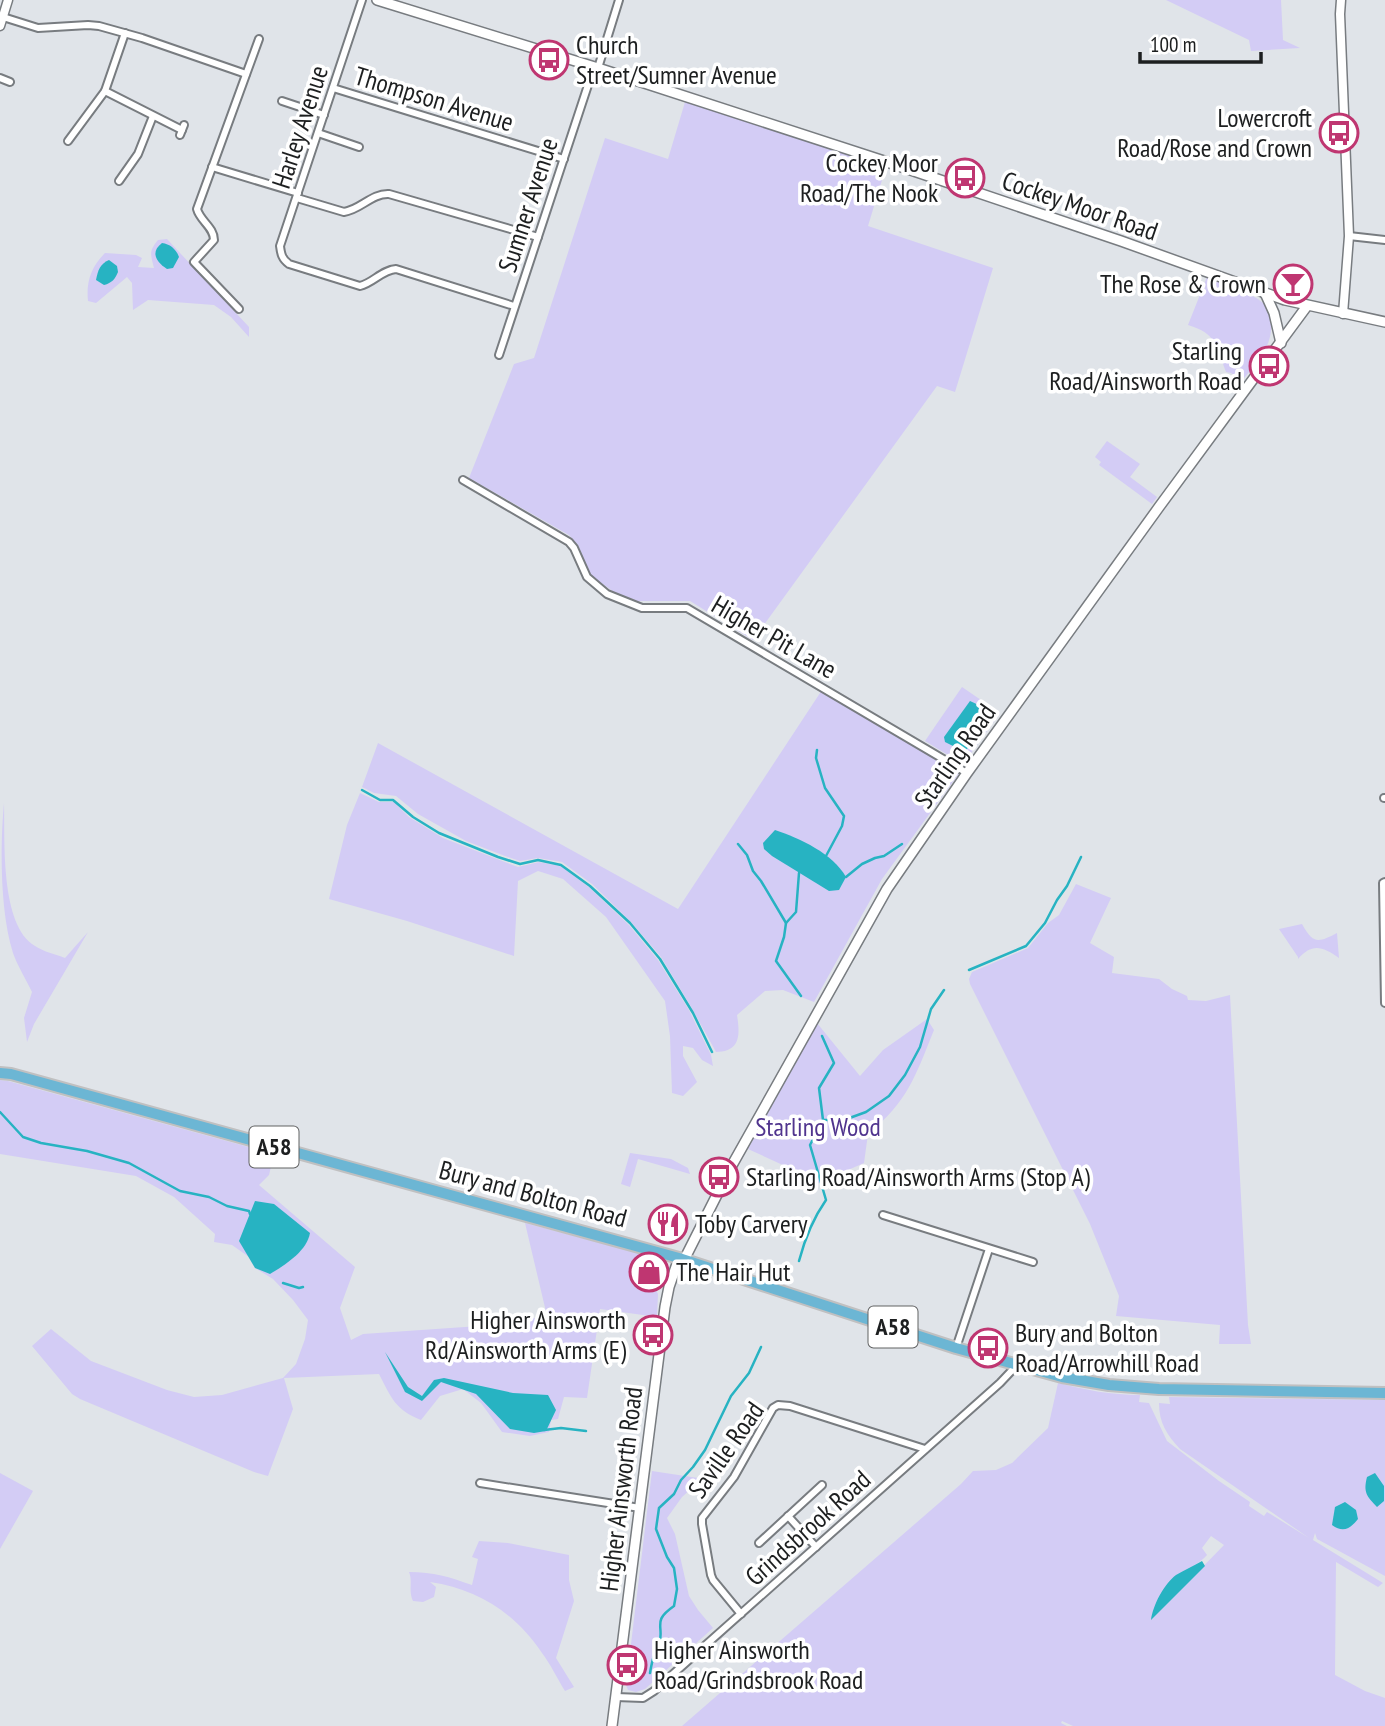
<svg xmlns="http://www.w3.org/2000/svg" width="1385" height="1726" font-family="'PT Sans Narrow',sans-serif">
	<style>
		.green { fill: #d3ccf5; fill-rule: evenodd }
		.water { fill: #27b3c2 }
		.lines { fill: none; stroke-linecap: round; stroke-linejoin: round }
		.stream { stroke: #27b3c2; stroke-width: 2.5 }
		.minor-casing { stroke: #787c80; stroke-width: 10 }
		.tertiary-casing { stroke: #787c80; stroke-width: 11 }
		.secondary-casing { stroke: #787c80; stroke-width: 12 }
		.trunk-casing { stroke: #c0c0c1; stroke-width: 14 }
		.minor { stroke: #fff; stroke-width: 6 }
		.tertiary { stroke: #fff; stroke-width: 8 }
		.secondary { stroke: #fff; stroke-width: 9 }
		.trunk { stroke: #6cb6d4; stroke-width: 10 }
		.labels { text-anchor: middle; stroke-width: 7; stroke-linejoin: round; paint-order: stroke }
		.shield { fill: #fff; stroke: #616263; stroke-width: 2 }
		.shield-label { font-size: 24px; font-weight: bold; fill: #1d1f20 }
		.poi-label { font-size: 26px; fill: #1d1f20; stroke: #fff; text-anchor: start }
		.street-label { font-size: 26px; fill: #1d1f20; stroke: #fff }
		.park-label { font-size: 26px; fill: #50348e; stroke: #fff }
	</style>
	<rect width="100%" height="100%" fill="#e0e4e9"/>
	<g class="green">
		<polygon points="1166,0 1281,0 1283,40 1300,48 1251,51 1249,40"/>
		<polygon points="685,102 886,167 868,226 993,268 955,392 937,386 753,640 690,601 637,601 614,592 590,575 578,545 569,535 469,478 514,364 534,358 605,138 668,159"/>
		<path d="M167 239 249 327V337L231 317 214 305 148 300 133 310 132 283 127 277 96 303 88 301C86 282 91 267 105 253L136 255 142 258 138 267 154 268C151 255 148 252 158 240Z"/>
		<path d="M1207 277C1221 283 1253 293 1263 303 1267 307 1269 312 1270 317 1276 344 1257 362 1242 381L1231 373 1226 372C1216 345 1217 334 1188 325Z"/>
		<polygon points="1107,441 1140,464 1130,477 1157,497 1152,504 1099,465 1101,462 1095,457"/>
		<polygon points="962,687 1000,713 963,764 925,741"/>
		<path d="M822 690 960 772 882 879 814 1002 783 990 765 991 737 1015C740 1034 741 1052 716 1052L690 1005 661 957 631 922 592 884 562 862 538 858 520 861 505 856 466 841 418 814 396 796 374 793 362 787 378 743 678 909Z"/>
		<polygon points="360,793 379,802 394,802 409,817 443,838 518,867 539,862 561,866 590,888 629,925 658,960 689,1010 711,1055 713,1066 702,1060 693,1048 683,1046 683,1056 697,1082 683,1096 672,1093 670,1036 665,1001 606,917 563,879 538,871 518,881 514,956 407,921 329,899 347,825"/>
		<path d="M4 803C5 841 0 925 35 946 44 952 55 954 65 958L88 932 34 1024 27 1042 24 1018 32 992C26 979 18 967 13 953 0 912 0 847 4 803Z"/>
		<polygon points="1076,884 1111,898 1090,943 1114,957 1112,973 1159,979 1172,989 1187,996 1188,1000 1206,1001 1230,995 1248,1325 1251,1344 1219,1344 1220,1325 1116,1316 1119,1296 1090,1224 970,984 969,979 972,972 1028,948 1048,923 1059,915"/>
		<path d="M1302 924C1313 944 1318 943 1337 933L1339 958C1322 946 1312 943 1298 959V957L1279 929Z"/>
		<path d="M927 1019 934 1030C915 1077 908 1101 868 1134L864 1163 807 1188 785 1166 748 1149 817 1023 860 1076 883 1050Z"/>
		<path d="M0 1080 8 1081 274 1154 269 1175 259 1185 355 1267 340 1308 351 1340 363 1334 494 1325 547 1316 525 1223 638 1253 658 1294 657 1317 600 1309 587 1398 564 1397 558 1419 551 1420 549 1432 530 1436 502 1432 481 1403 463 1389 440 1396 421 1420C395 1410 391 1397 379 1374L284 1378 293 1409 268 1476 254 1472 80 1399 72 1394 32 1346 51 1329 91 1361 167 1390 194 1397 222 1395 283 1378 296 1364 305 1339 308 1320 293 1300 273 1279 255 1268 249 1257 232 1245 214 1242 215 1234 174 1197 136 1176 0 1154Z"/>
		<polygon points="630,1153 671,1159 688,1168 690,1174 638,1159 630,1187 621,1184"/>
		<path d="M1058 1383C1086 1390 1111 1395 1140 1395L1139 1402 1149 1403 1167 1441 1219 1481 1250 1502 1249 1506 1264 1516 1267 1512 1309 1538 1180 1449C1167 1435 1159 1423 1159 1403L1170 1404 1169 1397 1385 1400V1576L1317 1539 1315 1533 1313 1540 1383 1583 1378 1587 1336 1562 1335 1675 1365 1691 1385 1698V1726H1073L1062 1721 1061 1723 1067 1726H682L961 1484 973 1471 996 1470 1012 1463 1048 1428ZM1211 1536 1224 1545 1152 1619C1158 1602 1163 1585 1178 1575 1188 1569 1199 1564 1207 1555L1202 1548Z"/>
		<polygon points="652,1471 698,1478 701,1480 682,1497 667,1518 675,1534 689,1596 698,1610 713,1628 645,1689 636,1692 628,1690 626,1685"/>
		<polygon points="0,1473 33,1491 0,1549"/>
		<path d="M479 1541 508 1543 569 1555V1580L574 1601 556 1658 574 1687 565 1691C557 1678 551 1665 542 1653 515 1613 478 1589 430 1582L436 1587 434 1597 423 1602 413 1601C408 1591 413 1581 409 1572 434 1572 449 1577 472 1585L478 1559 472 1557Z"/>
	</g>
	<g class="water">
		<path d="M162 243C170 244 176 249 179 257L173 268 167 269C156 262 150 252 162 243Z"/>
		<path d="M109 260 117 266 118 272C115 279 112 283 104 285L96 280C98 270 100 264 109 260Z"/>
		<polygon points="970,701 983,707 990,715 965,752 945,742 944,737"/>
		<path d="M775 830C801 839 832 853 846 877L839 890 829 891 772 856 764 849 763 843Z"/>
		<path d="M255 1201 274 1204 310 1233C307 1251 285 1265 270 1274L255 1268 239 1241Z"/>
		<polygon points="385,1352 408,1387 422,1396 434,1380 444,1378 513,1393 548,1395 556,1410 546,1431 534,1433 510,1429 476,1394 441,1382 422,1401 405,1392"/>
		<path d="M1375 1473 1384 1486V1501L1377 1507C1367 1496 1363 1493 1367 1477Z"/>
		<path d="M1345 1502 1356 1510 1358 1519C1350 1529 1343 1533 1332 1525L1335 1507Z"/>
		<path d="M1202 1561 1205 1566 1151 1620C1153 1605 1164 1584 1176 1575 1184 1570 1194 1566 1202 1561Z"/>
	</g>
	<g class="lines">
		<g class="stream">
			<polyline points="817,750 816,758 825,788 844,816 842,826 826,856"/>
			<polyline points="362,790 380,800 393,800 413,817 439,833 498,857 520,864 538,860 561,865 590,886 630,923 660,959 693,1013 712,1052"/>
			<polyline points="738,844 747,855 753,871 761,881 786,923 784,937 776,961 801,996"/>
			<polyline points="846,877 862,864 875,858 884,856 902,844"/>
			<polyline points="786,923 796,912 799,873"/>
			<polyline points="969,970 1026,946 1045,923 1057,900 1067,886 1081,857"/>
			<polyline points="0,1112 23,1137 41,1143 87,1151 129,1163 180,1191 209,1197 227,1206 249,1211 250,1214"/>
			<polyline points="823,1120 844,1120 866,1112 889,1096 905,1075 920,1047 931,1009 944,990"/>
			<path d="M799 1261C805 1238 812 1220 826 1200L810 1145 823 1120 819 1088 834 1063 822 1036"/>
			<polyline points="283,1283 299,1288 303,1287"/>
			<polyline points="544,1430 561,1428 586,1431"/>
			<path d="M650 1673C651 1667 652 1661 654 1656 656 1651 658 1650 659 1646 665 1625 651 1622 674 1606L677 1589 674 1568 667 1557 656 1529 659 1508 674 1494 681 1480 693 1467 705 1450 731 1396 749 1373 761 1347"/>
		</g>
		<defs>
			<g id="minor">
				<path d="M362 0 280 246C281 254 282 259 289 264L360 286C373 283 382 270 396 269L514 306"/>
				<polyline points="3,17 38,28 88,25 99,26 142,38 246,74"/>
				<polyline points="598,68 619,0"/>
				<polyline points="0,78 10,82"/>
				<polyline points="333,88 564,159"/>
				<polyline points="105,91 182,130"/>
				<polyline points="282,101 324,115"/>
				<polyline points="318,133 359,147"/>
				<polyline points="180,135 184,125"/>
				<polyline points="68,141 105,91 125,33"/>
				<polyline points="212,167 298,193"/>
				<polyline points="119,181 138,154 153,116"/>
				<path d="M297 198 344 212C360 210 372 193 389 194L538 237"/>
				<polyline points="1349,236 1385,240"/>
				<path d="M239 309 194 262 214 240C214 227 200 221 197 209L259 39"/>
				<polyline points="499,355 594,67"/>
				<polyline points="463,480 569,542 574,548 587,577 607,594 642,608 687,608 967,773"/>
				<polyline points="1384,798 1385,798"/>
				<polyline points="1385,882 1383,883 1385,1003"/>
				<polyline points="883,1215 1033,1262"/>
				<polyline points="956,1348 989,1249"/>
				<polyline points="480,1483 640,1508"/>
				<polyline points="788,1516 816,1547"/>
				<polyline points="759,1543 822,1485"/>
				<polyline points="741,1614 713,1580 711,1575 702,1524 702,1518 734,1477 773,1408 778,1405 790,1406 925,1449"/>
				<polyline points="616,1697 643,1698 654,1691 1000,1383 1017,1365"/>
			</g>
			<g id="tertiary">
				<polyline points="1341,0 1340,14 1349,236 1343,314"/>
				<polyline points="0,26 8,0"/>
			</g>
			<g id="secondary">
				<polyline points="377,0 598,68 884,161 1121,241 1285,300 1385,322"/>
				<polyline points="1265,293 1274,313 1281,343"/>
				<polyline points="684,1260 731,1167 887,889 967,773 1159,507 1307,306"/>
				<polyline points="612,1726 665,1307 669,1287 679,1258"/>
			</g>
			<polyline id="trunk" points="0,1073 11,1074 679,1258 956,1348 1062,1377 1109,1385 1159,1389 1385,1393"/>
		</defs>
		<use href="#minor" class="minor-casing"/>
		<use href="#tertiary" class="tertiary-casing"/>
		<use href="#secondary" class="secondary-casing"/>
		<use href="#trunk" class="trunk-casing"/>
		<use href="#minor" class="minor"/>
		<use href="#tertiary" class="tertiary"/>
		<use href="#secondary" class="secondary"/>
		<use href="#trunk" class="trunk"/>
	</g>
	<defs>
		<symbol id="bus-ring" viewBox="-11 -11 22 22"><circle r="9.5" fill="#fff" stroke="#bf3671" stroke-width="1.5"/><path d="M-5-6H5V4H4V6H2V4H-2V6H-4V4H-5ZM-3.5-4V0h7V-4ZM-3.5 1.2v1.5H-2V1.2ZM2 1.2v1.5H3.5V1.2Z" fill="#bf3671"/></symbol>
		<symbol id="bar-ring" viewBox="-11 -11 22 22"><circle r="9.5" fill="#fff" stroke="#bf3671" stroke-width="1.5"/><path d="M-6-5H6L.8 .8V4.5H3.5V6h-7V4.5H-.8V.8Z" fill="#bf3671"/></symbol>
		<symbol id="restaurant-ring" viewBox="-11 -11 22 22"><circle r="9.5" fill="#fff" stroke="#bf3671" stroke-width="1.5"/><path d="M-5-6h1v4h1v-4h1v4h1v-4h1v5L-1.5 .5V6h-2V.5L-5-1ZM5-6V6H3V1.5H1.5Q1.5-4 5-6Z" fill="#bf3671"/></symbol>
		<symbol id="shop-ring" viewBox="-11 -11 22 22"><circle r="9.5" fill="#fff" stroke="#bf3671" stroke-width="1.5"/><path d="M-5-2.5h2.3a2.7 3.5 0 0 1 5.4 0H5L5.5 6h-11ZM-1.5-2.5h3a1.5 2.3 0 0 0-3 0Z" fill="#bf3671"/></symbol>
	</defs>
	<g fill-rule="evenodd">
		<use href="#bus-ring" x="527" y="38" width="44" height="44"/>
		<use href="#bus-ring" x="1317" y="111" width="44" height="44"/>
		<use href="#bus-ring" x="943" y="156" width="44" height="44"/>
		<use href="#bar-ring" x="1271" y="262" width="44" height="44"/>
		<use href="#bus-ring" x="1247" y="344" width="44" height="44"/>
		<use href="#bus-ring" x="697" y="1155" width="44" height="44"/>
		<use href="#restaurant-ring" x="646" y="1202" width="44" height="44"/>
		<use href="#shop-ring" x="627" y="1250" width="44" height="44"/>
		<use href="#bus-ring" x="631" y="1313" width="44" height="44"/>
		<use href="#bus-ring" x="966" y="1326" width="44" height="44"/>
		<use href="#bus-ring" x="605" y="1643" width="44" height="44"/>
	</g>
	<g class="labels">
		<g class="shield">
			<rect x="249.5" y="1126.5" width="49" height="41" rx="5"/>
			<rect x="868.5" y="1306.5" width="49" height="41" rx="5"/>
		</g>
		<g class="shield-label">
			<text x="274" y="1155">A58</text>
			<text x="893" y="1335">A58</text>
		</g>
		<g class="poi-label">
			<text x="576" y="54">Church<tspan x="576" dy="30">Street/Sumner Avenue</tspan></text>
			<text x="1312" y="127" text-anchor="end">Lowercroft<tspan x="1312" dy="30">Road/Rose and Crown</tspan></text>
			<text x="938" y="172" text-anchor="end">Cockey Moor<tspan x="938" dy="30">Road/The Nook</tspan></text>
			<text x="1266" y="293" text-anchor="end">The Rose &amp; Crown</text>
			<text x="1242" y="360" text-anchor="end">Starling<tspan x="1242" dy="30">Road/Ainsworth Road</tspan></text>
			<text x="746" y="1186">Starling Road/Ainsworth Arms (Stop A)</text>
			<text x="695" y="1233">Toby Carvery</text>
			<text x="676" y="1281">The Hair Hut</text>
			<text x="626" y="1329" text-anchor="end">Higher Ainsworth<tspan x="626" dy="30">Rd/Ainsworth Arms (E)</tspan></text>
			<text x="1015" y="1342">Bury and Bolton<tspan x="1015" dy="30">Road/Arrowhill Road</tspan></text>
			<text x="654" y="1659">Higher Ainsworth<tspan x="654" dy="30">Road/Grindsbrook Road</tspan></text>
		</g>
		<g class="street-label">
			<text transform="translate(434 99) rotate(17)" y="9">Thompson Avenue</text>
			<text transform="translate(300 127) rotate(-72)" y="9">Harley Avenue</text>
			<text transform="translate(528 205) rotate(-72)" y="9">Sumner Avenue</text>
			<text transform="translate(1080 206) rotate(19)" y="9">Cockey Moor Road</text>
			<text transform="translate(774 637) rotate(30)" y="9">Higher Pit Lane</text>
			<text transform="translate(955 756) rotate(-55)" y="9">Starling Road</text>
			<text transform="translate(533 1194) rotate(15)" y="9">Bury and Bolton Road</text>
			<text transform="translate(726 1450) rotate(-55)" y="9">Saville Road</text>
			<text transform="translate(621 1489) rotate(-83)" y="9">Higher Ainsworth Road</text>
			<text transform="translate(808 1528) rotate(-42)" y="9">Grindsbrook Road</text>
		</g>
		<g class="park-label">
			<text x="818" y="1136">Starling Wood</text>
		</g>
	</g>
	<path d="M1140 52v10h121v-10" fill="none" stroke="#1d1f20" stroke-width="3.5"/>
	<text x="1150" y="52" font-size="21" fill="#1d1f20" stroke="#ffffff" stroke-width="5" paint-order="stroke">100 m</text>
</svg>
